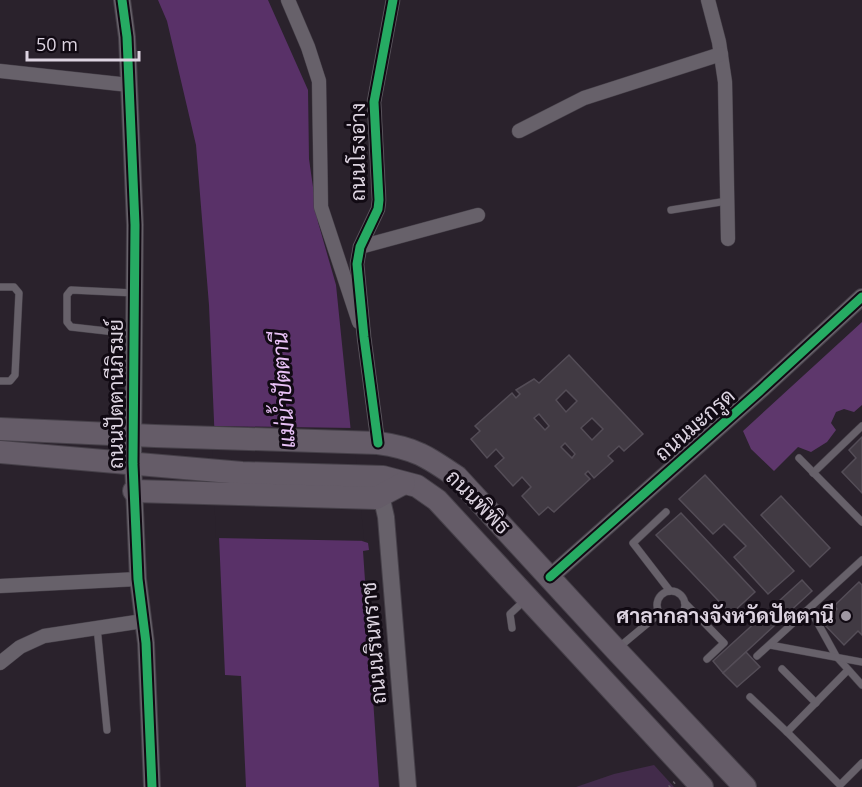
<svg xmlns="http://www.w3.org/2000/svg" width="862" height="787" font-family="'Open Sans',Sarabun,sans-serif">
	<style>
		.green { fill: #422b4a }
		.forest { fill: #5e376c }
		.water { fill: #593168 }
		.pier { fill: #2a222c }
		.building { fill: #413a43; stroke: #544d57; stroke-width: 1.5; fill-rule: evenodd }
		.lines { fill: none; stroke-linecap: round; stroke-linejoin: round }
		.service-casing { stroke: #464049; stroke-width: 8 }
		.minor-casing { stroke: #464049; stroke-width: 15 }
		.tertiary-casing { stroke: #464049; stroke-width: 18 }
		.primary-casing { stroke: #464049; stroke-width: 24 }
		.path { stroke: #605a62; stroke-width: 3; stroke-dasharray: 1.5 4.5; stroke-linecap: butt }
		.service { stroke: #67616a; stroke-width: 7 }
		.minor { stroke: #67616a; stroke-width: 14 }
		.tertiary { stroke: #67616a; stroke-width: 16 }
		.primary { stroke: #655c68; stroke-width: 22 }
		.cycleway-casing { stroke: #110a13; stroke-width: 13 }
		.cycleway { stroke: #26ab63; stroke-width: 9 }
		.poi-dot { fill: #9e96a2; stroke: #110a13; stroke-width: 2 }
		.labels { text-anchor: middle; stroke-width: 6; stroke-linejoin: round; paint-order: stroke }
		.street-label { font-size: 21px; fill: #ddd4e1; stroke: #110a13 }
		.poi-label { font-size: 21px; font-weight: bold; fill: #ddd4e1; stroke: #110a13; text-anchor: end }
		.water-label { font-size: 22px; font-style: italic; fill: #e9c2f7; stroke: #110a13 }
	</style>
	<rect width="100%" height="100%" fill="#2a222c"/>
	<polygon class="green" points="654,765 674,787 576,787 614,774"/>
	<polygon class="forest" points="862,322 862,405 854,412 844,409 836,412 831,423 836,430 827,442 811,452 798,447 774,471 751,449 743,431"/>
	<polygon class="water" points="158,0 268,0 308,90 309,159 318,222 336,285 362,541 368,543 369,550 363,551 379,787 246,787 241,676 225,675 209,305 196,145 167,21"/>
	<polygon class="pier" points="211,426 353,428 364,539 370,541 216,538"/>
	<g class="building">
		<path d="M569 355 643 434 624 451 619 446 608 456 613 461 594 478 588 471 585 474 590 479 554 512 548 507 539 515 522 496 531 487 522 477 513 486 495 466 504 458 496 449 487 458 471 439 480 431 475 426 512 393 516 398 520 394 516 390 534 379 539 383ZM566 390 577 401 566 412 556 400ZM539 414 549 426 545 430 534 418ZM592 418 603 429 592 440 581 428ZM565 443 575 454 572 458 561 447Z"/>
		<polygon points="862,437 862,493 842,472 856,458 849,450"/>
		<polygon points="705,475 794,571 768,594 734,557 746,546 724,524 713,534 679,499"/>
		<polygon points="781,496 830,548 810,567 761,515"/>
		<polygon points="681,513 755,592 731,614 656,535"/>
		<polygon points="802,580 812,591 723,673 713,661"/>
		<polygon points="859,582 862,585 862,635 858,631 844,645 823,623 837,609 834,606"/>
		<polygon points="746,652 760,667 737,687 723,673"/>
	</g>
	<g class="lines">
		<defs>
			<g id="service">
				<polyline points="671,210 727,201"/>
				<polyline points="0,287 14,287 19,293 15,375 10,381 0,381"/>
				<polyline points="133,334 71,327 67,322 67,295 71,290 134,293"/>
				<polyline points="799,458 862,522"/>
				<polyline points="813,473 862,426"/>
				<polyline points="666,512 633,543 670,591"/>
				<circle cx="671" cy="605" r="14"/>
				<polyline points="685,603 724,643 707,659"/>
				<polyline points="810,609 836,656 862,685"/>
				<polyline points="97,627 107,730"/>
				<polyline points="512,628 510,614 524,601"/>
				<polyline points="770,645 862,662"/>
				<polyline points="618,648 660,613"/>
				<polyline points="757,656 862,560"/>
				<polyline points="782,669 816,703"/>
				<polyline points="848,670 787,732 840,785 862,763"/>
				<polyline points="750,697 787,732"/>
			</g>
			<g id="minor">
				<polyline points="288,0 308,47 319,81 321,207 359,322"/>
				<polyline points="708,0 719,42 725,82 728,239"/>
				<polyline points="0,71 129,85"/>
				<polyline points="519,131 584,98 721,54"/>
				<polyline points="360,247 478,215"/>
				<polyline points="378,443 364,337 357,264 360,247 378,209 379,200 374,102 393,0"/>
				<polyline points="0,586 138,579"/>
				<polyline points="0,663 20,647 44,636 143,621"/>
			</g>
			<g id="tertiary">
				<polyline points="122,0 127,37 135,225 133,464 138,579 146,643 152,787"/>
				<polyline points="381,495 386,517 408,787"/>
				<polyline points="550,577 763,388 862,297"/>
			</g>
			<g id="primary">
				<path d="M0 429 155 436 378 443C415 448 428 457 457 477L616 650 745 787"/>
				<polyline points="0,452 242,473 383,477 417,486 437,500 702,787"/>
				<polyline points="134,491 376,498 404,483"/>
			</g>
		</defs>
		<use href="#service" class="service-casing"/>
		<use href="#minor" class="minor-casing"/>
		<use href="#tertiary" class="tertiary-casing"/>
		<use href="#primary" class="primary-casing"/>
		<polyline class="path" points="669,787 675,782"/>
		<use href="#service" class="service"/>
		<use href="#minor" class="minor"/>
		<use href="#tertiary" class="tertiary"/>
		<use href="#primary" class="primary"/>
		<defs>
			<g id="cycleway">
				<polyline points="122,0 127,37 135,225 133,464 138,579 146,643 152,787"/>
				<polyline points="378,443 364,337 357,264 360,247 378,209 379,200 374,102 393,0"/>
				<polyline points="550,577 763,388 862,297"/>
			</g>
		</defs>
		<use href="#cycleway" class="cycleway-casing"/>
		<use href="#cycleway" class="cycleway"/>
	</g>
	<circle class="poi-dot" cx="846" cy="616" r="6"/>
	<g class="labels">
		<g class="street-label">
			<text transform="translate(358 152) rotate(-90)" y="7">ถนนโรงอ่าง</text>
			<text transform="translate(116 394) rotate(-90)" y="7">ถนนปัตตานีภิรมย์</text>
			<text transform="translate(695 425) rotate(-41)" y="7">ถนนมะกรูด</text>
			<text transform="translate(478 502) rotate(45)" y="7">ถนนพิพิธ</text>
			<text transform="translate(374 643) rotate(-95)" y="7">ถนนนรินทราช</text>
		</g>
		<g class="poi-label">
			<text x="834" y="623">ศาลากลางจังหวัดปัตตานี</text>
		</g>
		<g class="water-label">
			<text transform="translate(283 390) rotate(-94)" y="8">แม่น้ำปัตตานี</text>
		</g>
	</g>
	<path d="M27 51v9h112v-9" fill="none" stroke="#ddd4e1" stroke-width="3"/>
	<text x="36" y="51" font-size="18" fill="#ddd4e1" stroke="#110a13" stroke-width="4.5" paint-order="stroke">50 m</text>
</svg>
